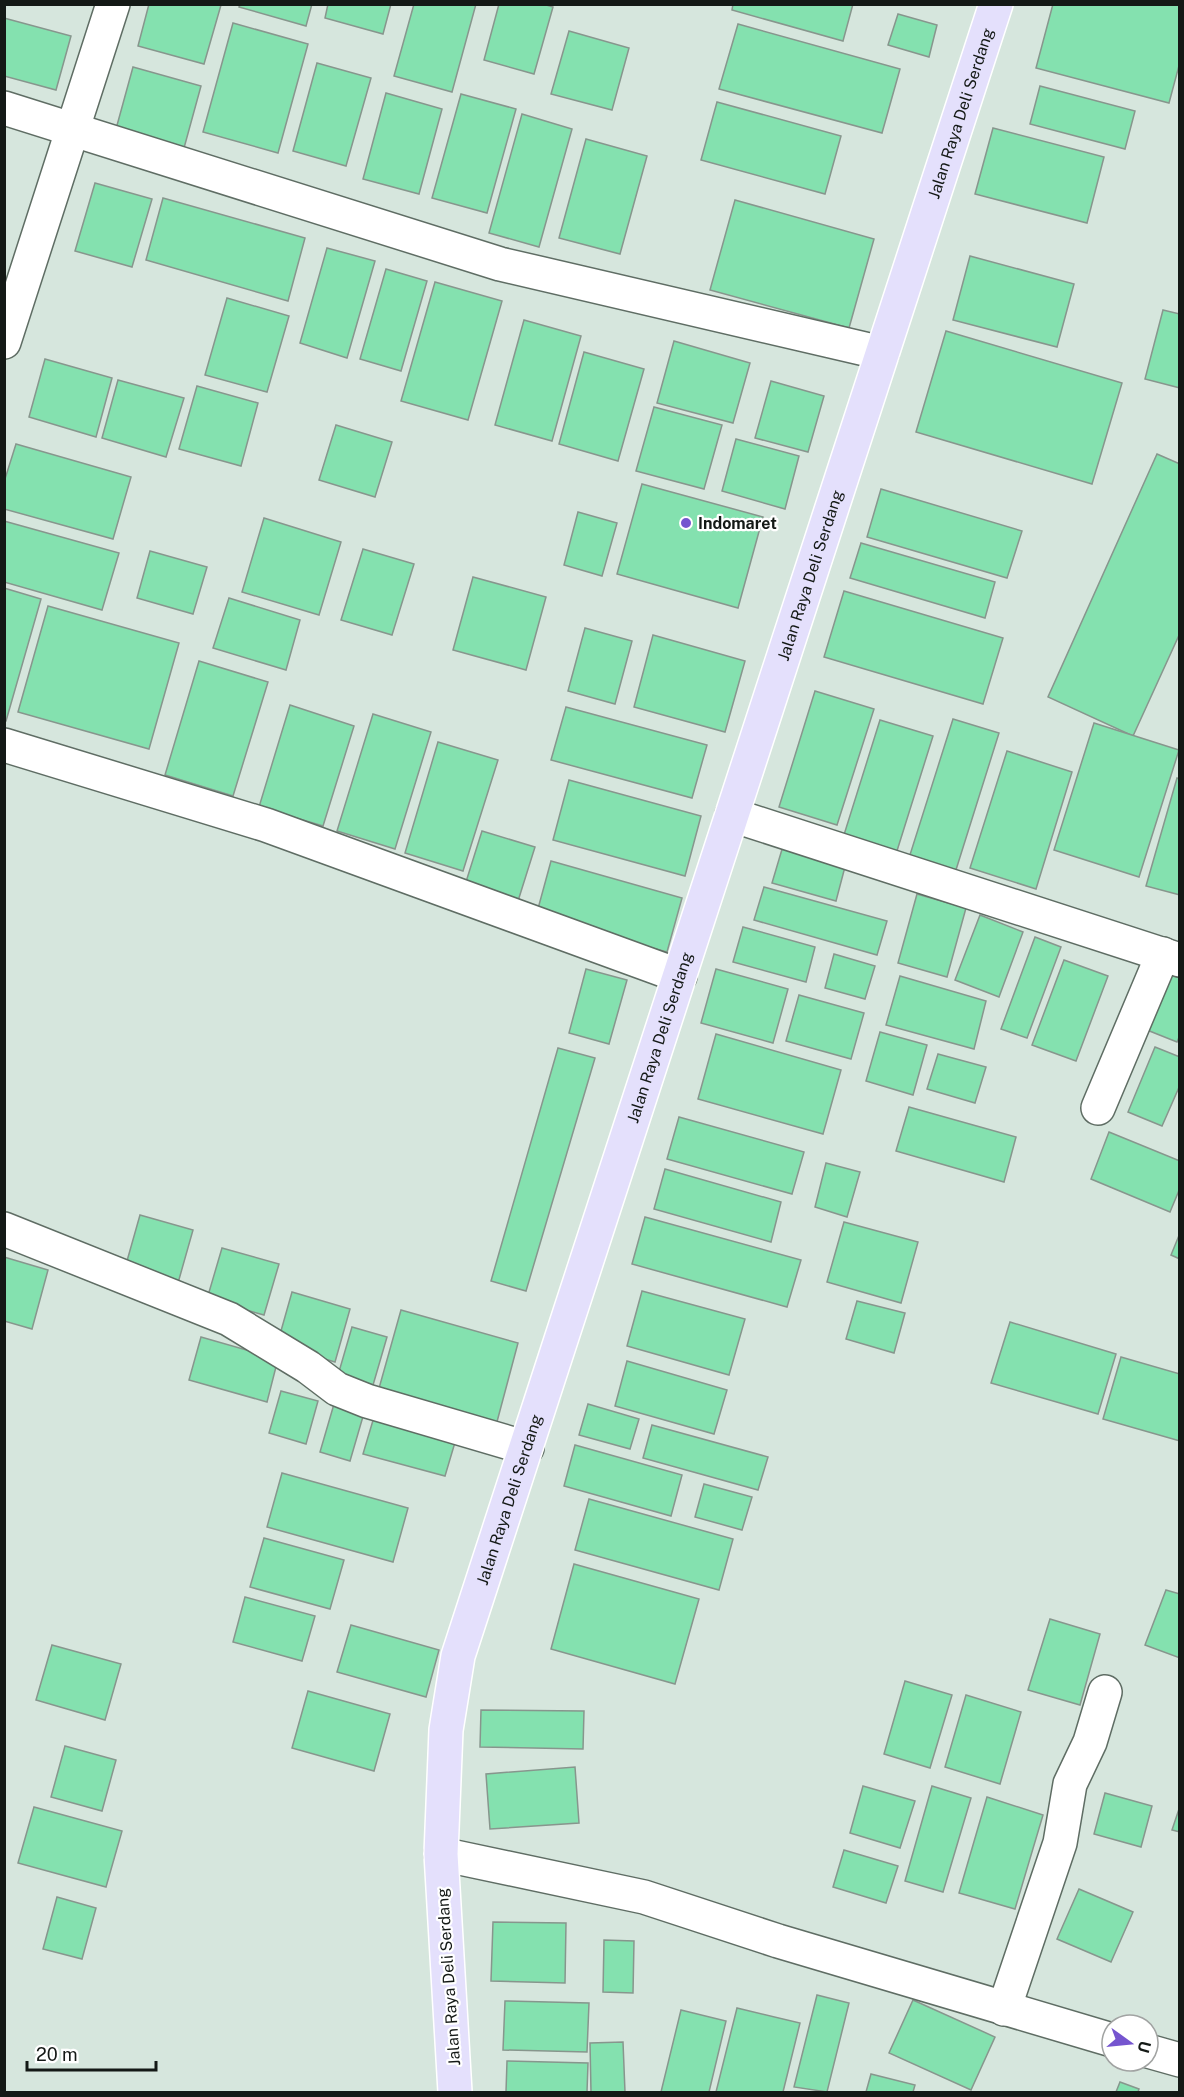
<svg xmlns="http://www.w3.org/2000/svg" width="1184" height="2097" font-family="'Public Sans',sans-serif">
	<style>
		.building { fill: #84e1af; stroke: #87968d; stroke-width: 1.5 }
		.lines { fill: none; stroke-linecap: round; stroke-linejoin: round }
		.minor-casing { stroke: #5f6d64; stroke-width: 36 }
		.primary-casing { stroke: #fff; stroke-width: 36 }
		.minor { stroke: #fff; stroke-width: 33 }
		.primary { stroke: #e4e0fc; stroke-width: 33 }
		.poi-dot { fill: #7555cf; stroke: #fff; stroke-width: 2 }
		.labels { text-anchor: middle; stroke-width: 4.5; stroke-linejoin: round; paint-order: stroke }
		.street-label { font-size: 16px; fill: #141916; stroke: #fff }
		.poi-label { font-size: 16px; font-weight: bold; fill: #141916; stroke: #fff; text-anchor: start }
	</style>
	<rect width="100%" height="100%" fill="#d6e6dd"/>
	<g class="building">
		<polygon points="149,4 221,5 204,64 138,46"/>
		<polygon points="240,4 312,4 306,26 239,7"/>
		<polygon points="328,4 391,4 383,34 325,18"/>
		<polygon points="414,4 476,4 452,92 394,76"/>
		<polygon points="499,4 543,4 553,7 534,74 484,60"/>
		<polygon points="733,4 853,4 843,41 732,10"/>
		<polygon points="1053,4 1180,4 1180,62 1169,103 1036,68"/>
		<polygon points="898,14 937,25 929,57 888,45"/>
		<polygon points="4,18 71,36 56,90 4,76"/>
		<polygon points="233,23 308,44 278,153 203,132"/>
		<polygon points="738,24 900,69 882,133 719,89"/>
		<polygon points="569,31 629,48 612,110 551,94"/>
		<polygon points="317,63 371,78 346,166 293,151"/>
		<polygon points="133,67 201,86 184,148 116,129"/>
		<polygon points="1040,86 1135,111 1125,149 1030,124"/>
		<polygon points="386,93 442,109 419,194 363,179"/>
		<polygon points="461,94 516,109 487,213 432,198"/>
		<polygon points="717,102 841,136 825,194 701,160"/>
		<polygon points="522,114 572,129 539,247 489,233"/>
		<polygon points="993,128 1104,157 1087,223 975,194"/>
		<polygon points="586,139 647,156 620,254 559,238"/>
		<polygon points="95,183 152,199 132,267 75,251"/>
		<polygon points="163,198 305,238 288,301 146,260"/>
		<polygon points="735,200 874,239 849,328 710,290"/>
		<polygon points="327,248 375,261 347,358 300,343"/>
		<polygon points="970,256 1074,284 1057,347 953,320"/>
		<polygon points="386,269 427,281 401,371 360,359"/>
		<polygon points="435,282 502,301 468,420 401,401"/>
		<polygon points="227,298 289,316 267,392 205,375"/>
		<polygon points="1163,310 1180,314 1180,388 1145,379"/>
		<polygon points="524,320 581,336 552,441 495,425"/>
		<polygon points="946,331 1122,383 1092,484 916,432"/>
		<polygon points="674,341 750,363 733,423 657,403"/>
		<polygon points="584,352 644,369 618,461 559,444"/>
		<polygon points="45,359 112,378 96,437 29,417"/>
		<polygon points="118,380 184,398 166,457 102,438"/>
		<polygon points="771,381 824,396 808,452 755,438"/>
		<polygon points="197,386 258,403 241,466 179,449"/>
		<polygon points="654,407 722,425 704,489 636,471"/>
		<polygon points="336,425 392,442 375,497 319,480"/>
		<polygon points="736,439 799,456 785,509 722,491"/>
		<polygon points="16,444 131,477 113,539 4,509 4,482"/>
		<polygon points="1157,454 1180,464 1180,633 1133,736 1048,697"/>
		<polygon points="642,484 763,517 738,608 617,574"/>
		<polygon points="881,489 1022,531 1007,578 867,537"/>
		<polygon points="578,512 617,523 602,576 564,565"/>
		<polygon points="264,518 341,542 319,615 242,592"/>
		<polygon points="4,521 119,553 102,610 4,582"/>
		<polygon points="861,543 995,582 985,618 850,578"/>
		<polygon points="363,549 414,564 392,635 341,620"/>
		<polygon points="150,551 207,567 193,614 137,598"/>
		<polygon points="473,577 546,597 526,670 453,650"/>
		<polygon points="4,588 41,599 6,721 4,721"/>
		<polygon points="844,591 1003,638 983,704 824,657"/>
		<polygon points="229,598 300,620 286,670 213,648"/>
		<polygon points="48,606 179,643 149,749 18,712"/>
		<polygon points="585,628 632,641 615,704 568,691"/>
		<polygon points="653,635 745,661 725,732 634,707"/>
		<polygon points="199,661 268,682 233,796 165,775"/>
		<polygon points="815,691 874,709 837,825 779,807"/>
		<polygon points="290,705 354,726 323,826 259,807"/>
		<polygon points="566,707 707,745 692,798 551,760"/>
		<polygon points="373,714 431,732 395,849 337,831"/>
		<polygon points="953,719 999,733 955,873 909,858"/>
		<polygon points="880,720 933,736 896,854 843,838"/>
		<polygon points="1094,723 1179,750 1139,877 1054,850"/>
		<polygon points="438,742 498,760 463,871 405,853"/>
		<polygon points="1007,751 1072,772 1036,889 970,868"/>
		<polygon points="1177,778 1180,779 1180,895 1146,886"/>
		<polygon points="569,780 701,816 685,876 553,840"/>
		<polygon points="482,831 535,847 518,901 465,885"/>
		<polygon points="783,846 846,863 836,901 772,883"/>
		<polygon points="551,861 682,898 667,952 536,916"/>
		<polygon points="764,887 887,921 877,955 754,920"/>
		<polygon points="917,894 966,908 947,977 898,963"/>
		<polygon points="980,915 1023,932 999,997 955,980"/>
		<polygon points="743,927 815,947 806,982 733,962"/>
		<polygon points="1035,937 1061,947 1027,1038 1001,1029"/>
		<polygon points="834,954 875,966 865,999 825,988"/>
		<polygon points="1064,960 1108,976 1076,1061 1032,1045"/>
		<polygon points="586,969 627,980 609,1044 569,1033"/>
		<polygon points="716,969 788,989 773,1043 701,1023"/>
		<polygon points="1165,972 1180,978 1180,1035 1177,1042 1142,1028"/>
		<polygon points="900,976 986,1001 974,1049 886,1025"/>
		<polygon points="799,995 864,1013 851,1059 786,1041"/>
		<polygon points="880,1032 927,1045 913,1095 866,1081"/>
		<polygon points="716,1034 841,1070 823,1134 698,1099"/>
		<polygon points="1155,1047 1180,1057 1180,1085 1162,1126 1128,1112"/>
		<polygon points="558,1048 595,1058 526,1291 491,1281"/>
		<polygon points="938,1054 986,1067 975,1103 927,1089"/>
		<polygon points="909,1107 1016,1137 1004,1182 896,1151"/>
		<polygon points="679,1117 804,1152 792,1194 667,1159"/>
		<polygon points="1109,1132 1180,1161 1180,1188 1170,1212 1091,1179"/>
		<polygon points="826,1163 860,1172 847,1217 815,1207"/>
		<polygon points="665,1169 781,1202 771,1242 654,1209"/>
		<polygon points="140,1215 193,1230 178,1283 125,1268"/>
		<polygon points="645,1217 801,1260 787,1307 632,1264"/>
		<polygon points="844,1222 918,1242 901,1303 827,1282"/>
		<polygon points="1180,1233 1180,1259 1171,1255"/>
		<polygon points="222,1248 279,1264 264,1315 207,1299"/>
		<polygon points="4,1257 48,1270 32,1329 4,1321"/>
		<polygon points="642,1291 745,1319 729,1375 627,1346"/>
		<polygon points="292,1292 350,1309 335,1362 277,1345"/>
		<polygon points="857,1301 905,1313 894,1353 846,1339"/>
		<polygon points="401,1310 518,1343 494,1433 376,1399"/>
		<polygon points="1010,1322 1116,1354 1098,1414 991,1383"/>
		<polygon points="352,1327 387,1337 371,1392 336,1382"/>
		<polygon points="201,1337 278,1359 267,1402 189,1380"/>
		<polygon points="1121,1357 1180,1374 1180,1441 1103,1419"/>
		<polygon points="627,1361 727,1390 714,1434 615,1406"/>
		<polygon points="281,1391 318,1401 306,1444 269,1433"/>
		<polygon points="334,1404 364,1413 350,1461 320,1452"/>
		<polygon points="588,1404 639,1419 630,1449 579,1435"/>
		<polygon points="374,1417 456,1439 445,1476 363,1454"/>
		<polygon points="652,1425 768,1457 758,1490 643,1458"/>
		<polygon points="575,1445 682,1475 671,1516 564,1486"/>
		<polygon points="282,1473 408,1508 393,1562 267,1527"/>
		<polygon points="704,1484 752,1497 742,1530 695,1517"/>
		<polygon points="589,1499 733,1539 719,1590 575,1550"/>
		<polygon points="264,1538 344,1560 330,1609 250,1587"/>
		<polygon points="574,1564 699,1599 675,1684 551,1649"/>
		<polygon points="1166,1590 1180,1594 1180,1658 1145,1645"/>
		<polygon points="245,1597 315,1616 302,1661 233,1642"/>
		<polygon points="1050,1619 1100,1634 1080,1705 1028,1690"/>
		<polygon points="351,1625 439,1650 426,1697 337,1672"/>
		<polygon points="52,1645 121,1664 105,1720 36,1700"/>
		<polygon points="905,1681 952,1695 930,1768 884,1754"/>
		<polygon points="308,1691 390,1714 374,1771 292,1748"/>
		<polygon points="966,1695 1021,1712 1000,1784 945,1767"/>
		<polygon points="481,1710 584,1711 583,1749 480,1747"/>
		<polygon points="65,1746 116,1760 102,1811 51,1797"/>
		<polygon points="575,1767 579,1823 490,1829 486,1774"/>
		<polygon points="863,1786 915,1801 900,1848 850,1833"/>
		<polygon points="932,1786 971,1798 943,1892 905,1881"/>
		<polygon points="1105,1793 1152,1806 1141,1847 1094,1834"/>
		<polygon points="987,1797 1043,1815 1015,1909 959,1893"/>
		<polygon points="1180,1806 1180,1832 1172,1830"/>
		<polygon points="34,1807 122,1831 106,1887 18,1863"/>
		<polygon points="844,1850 898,1866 886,1903 833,1887"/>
		<polygon points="1079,1889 1133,1912 1111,1962 1057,1939"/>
		<polygon points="57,1897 96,1908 82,1959 43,1949"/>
		<polygon points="493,1922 566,1923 565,1983 491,1981"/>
		<polygon points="604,1940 634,1941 633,1993 603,1992"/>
		<polygon points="817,1995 849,2003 827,2092 794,2087"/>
		<polygon points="913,2000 995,2037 971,2090 889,2053"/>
		<polygon points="505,2001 589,2003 587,2052 503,2050"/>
		<polygon points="737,2008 800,2023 783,2092 716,2092"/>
		<polygon points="681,2010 726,2021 709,2092 661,2092"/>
		<polygon points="623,2042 625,2092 591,2092 590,2043"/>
		<polygon points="507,2061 588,2063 587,2092 506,2092"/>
		<polygon points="871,2074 915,2085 913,2092 866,2092"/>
		<polygon points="1120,2082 1139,2089 1138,2092 1116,2092"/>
	</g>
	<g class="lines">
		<defs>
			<g id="minor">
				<polyline points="4,108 500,264 882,353"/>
				<polyline points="4,342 113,4"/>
				<polyline points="4,745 266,825 680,976"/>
				<polyline points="732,815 1180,960"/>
				<polyline points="1098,1108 1163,954"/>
				<polyline points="4,1229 229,1319 308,1367 337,1389 367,1401 527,1448"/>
				<polyline points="441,1854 644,1897 778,1941 1112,2040"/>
				<polyline points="1004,2009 1060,1843 1070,1784 1090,1742 1105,1692"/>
				<polyline points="1148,2051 1180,2060"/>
			</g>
			<g id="primary">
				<path id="s1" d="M455 2092 441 1854 446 1730 458 1656 996 4"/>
			</g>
		</defs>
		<use href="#minor" class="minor-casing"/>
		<use href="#primary" class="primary-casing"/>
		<use href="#minor" class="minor"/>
		<use href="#primary" class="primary"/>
	</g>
	<circle class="poi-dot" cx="686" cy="523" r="6"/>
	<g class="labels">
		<g class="street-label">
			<text dy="6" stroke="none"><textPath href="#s1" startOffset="2060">Jalan Raya Deli Serdang</textPath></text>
			<text dy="6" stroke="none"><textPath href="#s1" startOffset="1574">Jalan Raya Deli Serdang</textPath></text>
			<text dy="6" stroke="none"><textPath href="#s1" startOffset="1088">Jalan Raya Deli Serdang</textPath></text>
			<text dy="6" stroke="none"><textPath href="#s1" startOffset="602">Jalan Raya Deli Serdang</textPath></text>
			<text transform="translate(448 1977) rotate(-94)" y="6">Jalan Raya Deli Serdang</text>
		</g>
		<g class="poi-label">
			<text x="698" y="529">Indomaret</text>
		</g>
	</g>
	<rect width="1184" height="2097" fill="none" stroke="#141916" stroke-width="12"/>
	<g transform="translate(1130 2043) rotate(105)"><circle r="28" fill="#ffffff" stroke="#a1a3a2" stroke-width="1.5"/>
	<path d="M0-4.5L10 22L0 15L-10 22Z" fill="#7555cf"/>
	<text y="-9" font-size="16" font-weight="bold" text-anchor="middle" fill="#141916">U</text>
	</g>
	<path d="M27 2061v9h129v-9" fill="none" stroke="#141916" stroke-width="3"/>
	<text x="36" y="2061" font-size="18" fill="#141916" stroke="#ffffff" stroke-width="4.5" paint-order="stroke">20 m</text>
</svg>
